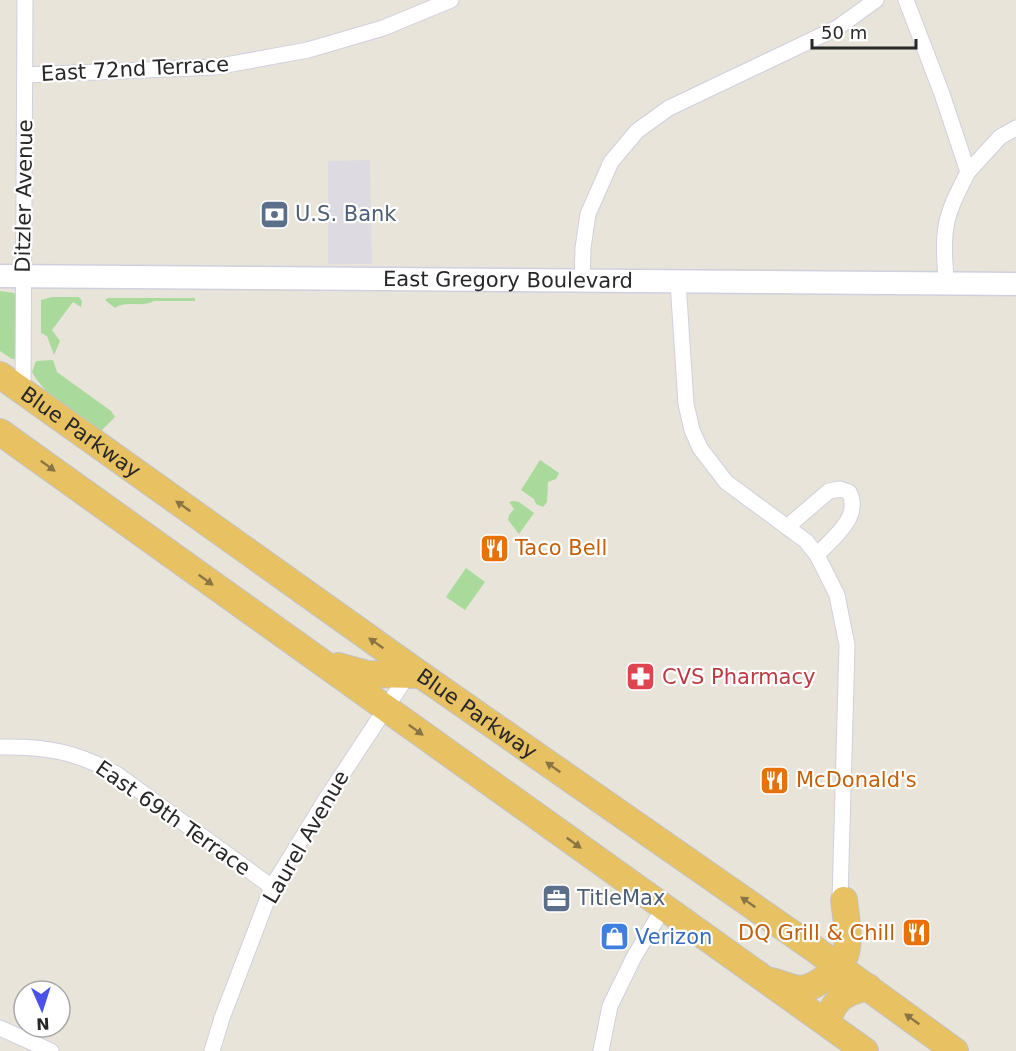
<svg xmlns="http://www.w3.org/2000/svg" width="1016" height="1051" font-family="'DejaVu Sans',sans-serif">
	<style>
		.industrial { fill: #dddae1 }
		.green { fill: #a9da9b }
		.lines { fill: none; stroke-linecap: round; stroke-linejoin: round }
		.minor-casing { stroke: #cfd0df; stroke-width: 17 }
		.secondary-casing { stroke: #cfd0df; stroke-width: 25 }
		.trunk-casing { stroke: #c3c3c3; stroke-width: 28 }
		.minor { stroke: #fff; stroke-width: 15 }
		.secondary { stroke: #fff; stroke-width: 22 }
		.trunk { stroke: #e8c162; stroke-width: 26 }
		.oneway { fill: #887444 }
		.labels { text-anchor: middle; stroke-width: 4.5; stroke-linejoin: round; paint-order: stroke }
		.street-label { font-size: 21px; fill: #272727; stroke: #fff }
		.service-label { font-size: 21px; fill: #4e5e75; stroke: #fff; text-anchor: start }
		.food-label { font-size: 21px; fill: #c56008; stroke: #fff; text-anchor: start }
		.health-label { font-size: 21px; fill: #be3a42; stroke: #fff; text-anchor: start }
		.shop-label { font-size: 21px; fill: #366cbe; stroke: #fff; text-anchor: start }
	</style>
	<rect width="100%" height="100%" fill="#e8e4da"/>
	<polygon class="industrial" points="370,160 372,264 328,264 328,161"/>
	<g class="green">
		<polygon points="0,291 14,293 20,303 18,359 12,359 0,351"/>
		<polygon points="52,297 79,297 82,301 81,307 73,302 52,330 60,341 54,355 47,336 41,333 41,300"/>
		<path d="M108 298H195V301H154C142 308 126 300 115 308L105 300Z"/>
		<path d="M53 360 57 372 111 411 115 417 101 431C76 414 47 399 32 372L36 361Z"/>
		<polygon points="540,460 559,473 556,479 548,482 547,502 543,507 536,504 534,499 521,490"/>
		<polygon points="514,501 519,502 534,513 519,534 508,520 509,515 514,509 509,502"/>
		<polygon points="466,568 485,582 465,610 446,597"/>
	</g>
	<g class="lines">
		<defs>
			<g id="minor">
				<path d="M906 0 942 94 968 172C958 192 946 213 945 235 943 251 946 268 946 284"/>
				<polyline points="26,75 215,67 308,50 383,28 451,0"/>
				<polyline points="968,172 1000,137 1016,128"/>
				<polyline points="582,282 583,248 588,214 611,162 637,131 669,108 837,28 876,0"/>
				<polyline points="678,282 686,404 692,430 700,448 726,482 806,541 817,555 837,595 847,645 840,900"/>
				<polyline points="23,392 25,0"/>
				<path d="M787 527 829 491 840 489 849 492C862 517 833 538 817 555"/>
				<path d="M0 747C46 746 78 752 118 775L272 887"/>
				<polyline points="0,1028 51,1051"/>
				<polyline points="212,1051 222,1018 272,887 326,799 411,670"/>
				<polyline points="601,1051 610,1006 634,957 664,907"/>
			</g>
			<g id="secondary">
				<path id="s1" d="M0 276 1016 284"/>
			</g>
			<g id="trunk">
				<path id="s2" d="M0 375 421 675 813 948 955 1051"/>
				<polyline points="0,432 865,1051"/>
				<polyline points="338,666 367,674 421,675"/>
				<path d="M771 981C780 983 790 988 799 989 815 989 842 968 846 953 850 937 846 917 844 900"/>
				<path d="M826 1022C836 998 843 993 868 987"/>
			</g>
		</defs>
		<use href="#minor" class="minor-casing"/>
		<use href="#secondary" class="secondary-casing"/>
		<use href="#trunk" class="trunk-casing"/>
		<use href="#minor" class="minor"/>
		<use href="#secondary" class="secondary"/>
		<use href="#trunk" class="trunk"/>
	</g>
	<defs><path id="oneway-solid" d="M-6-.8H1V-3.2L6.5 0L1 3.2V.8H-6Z" transform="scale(1.5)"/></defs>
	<g class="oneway">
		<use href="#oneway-solid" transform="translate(48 466) rotate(36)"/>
		<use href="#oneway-solid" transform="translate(183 506) rotate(-145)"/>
		<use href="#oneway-solid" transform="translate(206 580) rotate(36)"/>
		<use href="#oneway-solid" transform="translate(376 643) rotate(-145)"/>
		<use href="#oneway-solid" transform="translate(416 730) rotate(36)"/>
		<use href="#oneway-solid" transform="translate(553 767) rotate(-145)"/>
		<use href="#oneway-solid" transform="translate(574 843) rotate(36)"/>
		<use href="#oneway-solid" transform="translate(748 902) rotate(-145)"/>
		<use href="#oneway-solid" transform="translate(912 1019) rotate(-144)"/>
	</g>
	<defs>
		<symbol id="bank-square" viewBox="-11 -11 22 22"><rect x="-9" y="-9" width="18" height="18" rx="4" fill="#5c6f8a" stroke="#fff"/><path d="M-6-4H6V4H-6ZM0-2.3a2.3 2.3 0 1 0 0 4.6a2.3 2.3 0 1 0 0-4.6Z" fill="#fff"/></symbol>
		<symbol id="restaurant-square" viewBox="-11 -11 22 22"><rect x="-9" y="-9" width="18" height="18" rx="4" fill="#e8710a" stroke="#fff"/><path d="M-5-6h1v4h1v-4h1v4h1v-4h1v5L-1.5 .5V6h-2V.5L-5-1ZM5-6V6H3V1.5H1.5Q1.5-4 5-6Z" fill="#fff"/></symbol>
		<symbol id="pharmacy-square" viewBox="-11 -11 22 22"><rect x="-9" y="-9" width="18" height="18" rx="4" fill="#e0444e" stroke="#fff"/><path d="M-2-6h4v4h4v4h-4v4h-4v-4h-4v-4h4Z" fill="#fff"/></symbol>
		<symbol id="office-square" viewBox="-11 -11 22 22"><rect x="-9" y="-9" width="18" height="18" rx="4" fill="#5c6f8a" stroke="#fff"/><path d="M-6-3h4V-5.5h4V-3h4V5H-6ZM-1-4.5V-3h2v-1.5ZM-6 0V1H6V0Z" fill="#fff"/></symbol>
		<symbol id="shop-square" viewBox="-11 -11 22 22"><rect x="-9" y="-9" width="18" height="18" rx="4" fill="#3f7fe0" stroke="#fff"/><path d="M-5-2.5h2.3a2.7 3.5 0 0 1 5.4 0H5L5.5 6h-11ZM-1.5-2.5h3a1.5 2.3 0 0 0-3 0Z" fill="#fff"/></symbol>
	</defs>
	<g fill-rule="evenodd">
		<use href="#bank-square" x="258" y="198" width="33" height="33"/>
		<use href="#restaurant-square" x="478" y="532" width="33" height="33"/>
		<use href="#pharmacy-square" x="624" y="660" width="33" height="33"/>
		<use href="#restaurant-square" x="758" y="764" width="33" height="33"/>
		<use href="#office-square" x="540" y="882" width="33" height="33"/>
		<use href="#restaurant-square" x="900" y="916" width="33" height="33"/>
		<use href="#shop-square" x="598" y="920" width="33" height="33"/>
	</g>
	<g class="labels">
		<g class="street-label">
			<text transform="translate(135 69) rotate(-3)" y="7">East 72nd Terrace</text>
			<text transform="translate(24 196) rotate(-89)" y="7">Ditzler Avenue</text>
			<text dy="7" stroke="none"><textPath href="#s1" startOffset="508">East Gregory Boulevard</textPath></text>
			<text dy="7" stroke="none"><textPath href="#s2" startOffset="99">Blue Parkway</textPath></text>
			<text dy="7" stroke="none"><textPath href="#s2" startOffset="585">Blue Parkway</textPath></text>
			<text transform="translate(173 818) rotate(35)" y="7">East 69th Terrace</text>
			<text transform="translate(306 837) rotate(-60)" y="7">Laurel Avenue</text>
		</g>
		<g class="service-label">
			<text x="295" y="221">U.S. Bank</text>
			<text x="577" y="905">TitleMax</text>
		</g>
		<g class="food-label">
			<text x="515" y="555">Taco Bell</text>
			<text x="796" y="787">McDonald's</text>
			<text x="895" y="940" text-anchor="end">DQ Grill &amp; Chill</text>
		</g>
		<g class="health-label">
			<text x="662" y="684">CVS Pharmacy</text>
		</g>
		<g class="shop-label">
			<text x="635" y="944">Verizon</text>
		</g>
	</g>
	<g transform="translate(42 1009) rotate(177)"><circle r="28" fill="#ffffff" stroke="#a9a9a9" stroke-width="1.5"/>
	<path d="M0-4.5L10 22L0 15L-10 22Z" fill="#4852e7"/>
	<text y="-9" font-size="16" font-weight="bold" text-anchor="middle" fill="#272727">N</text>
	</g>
	<path d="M812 39v9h104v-9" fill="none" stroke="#272727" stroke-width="3"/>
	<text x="821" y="39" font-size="18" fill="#272727" stroke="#ffffff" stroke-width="4.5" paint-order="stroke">50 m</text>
</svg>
